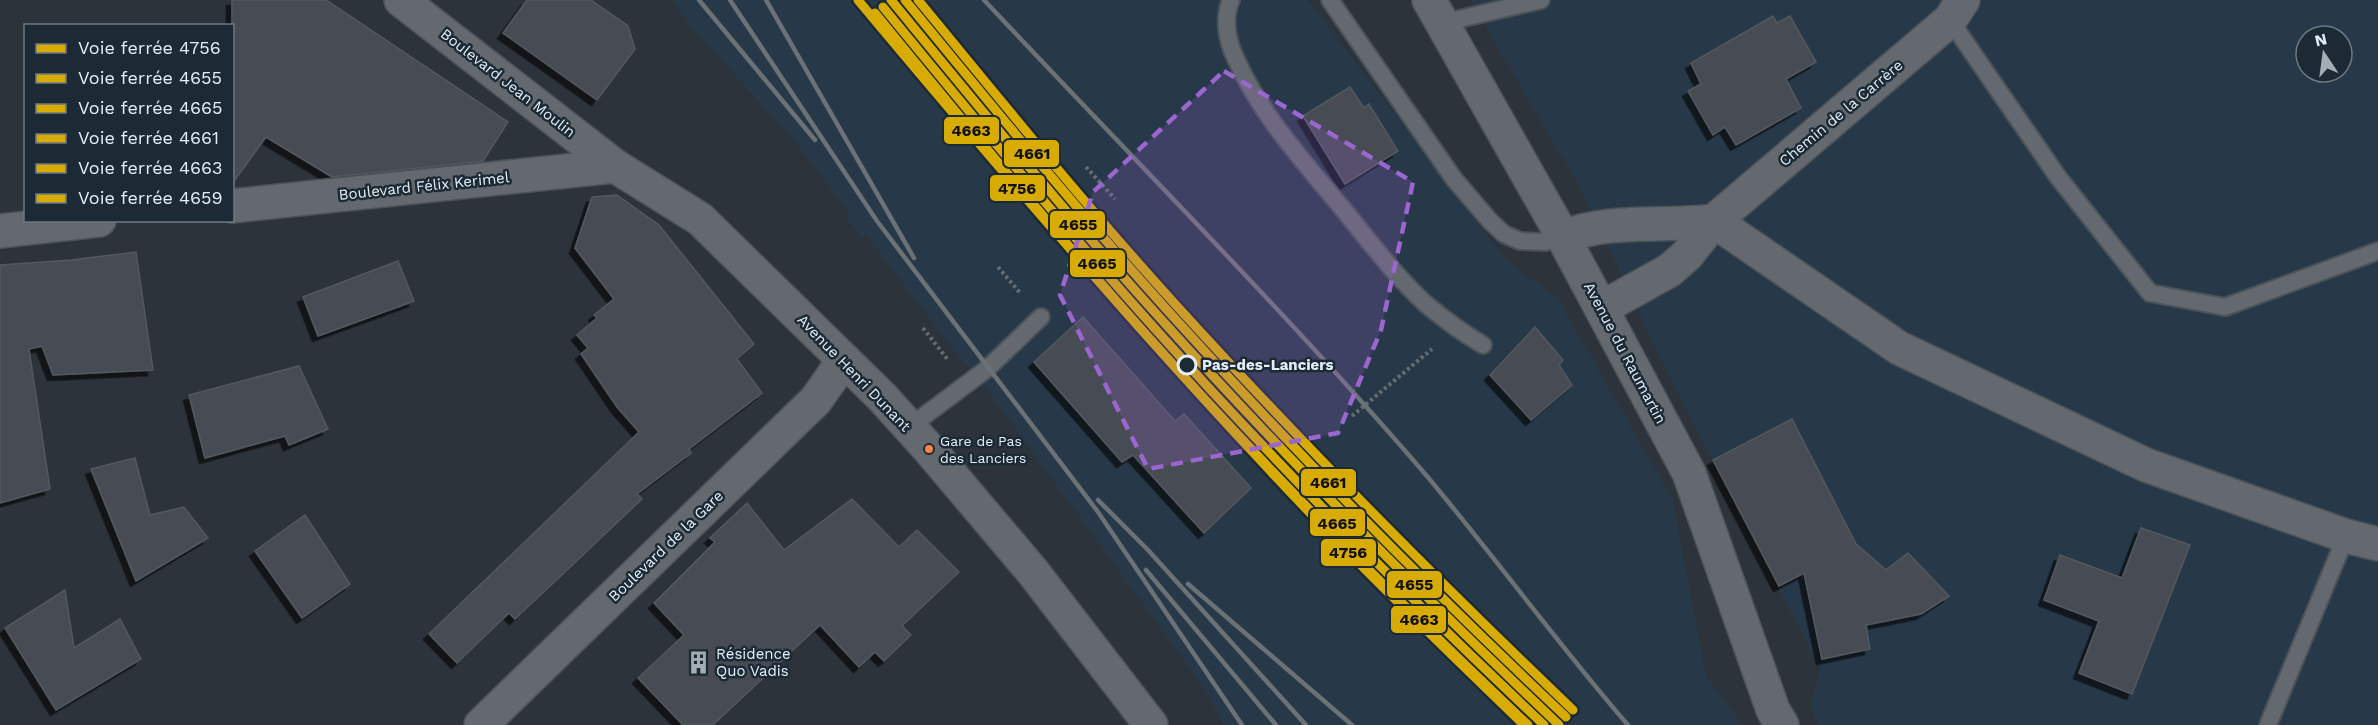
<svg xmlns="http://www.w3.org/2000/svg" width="2378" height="725" font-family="'Work Sans',sans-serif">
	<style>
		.built { fill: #273949; fill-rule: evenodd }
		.building { fill: #464b52; stroke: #53595f; stroke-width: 1.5; filter: url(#shadow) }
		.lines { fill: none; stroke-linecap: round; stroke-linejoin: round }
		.service-casing { stroke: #4b5258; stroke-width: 20 }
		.minor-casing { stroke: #4b5258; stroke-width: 36 }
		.tertiary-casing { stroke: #4b5258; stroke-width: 36 }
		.path { stroke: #676c70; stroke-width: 4; stroke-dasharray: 3 3; stroke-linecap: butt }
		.service { stroke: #63696e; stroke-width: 16 }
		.minor { stroke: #63696e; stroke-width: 33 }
		.tertiary { stroke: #63696e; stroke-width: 33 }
		.rail { stroke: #6c7176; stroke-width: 4.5 }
		.rail-1-casing { stroke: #1c2a36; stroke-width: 14 }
		.rail-2-casing { stroke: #1c2a36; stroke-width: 14 }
		.rail-3-casing { stroke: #1c2a36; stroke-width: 14 }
		.rail-4-casing { stroke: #1c2a36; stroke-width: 14 }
		.rail-5-casing { stroke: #1c2a36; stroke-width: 14 }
		.rail-6-casing { stroke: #1c2a36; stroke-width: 14 }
		.rail-1 { stroke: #d8ab00; stroke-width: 9 }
		.rail-2 { stroke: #d8ab00; stroke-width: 9 }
		.rail-3 { stroke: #d8ab00; stroke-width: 9 }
		.rail-4 { stroke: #d8ab00; stroke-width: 9 }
		.rail-5 { stroke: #d8ab00; stroke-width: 9 }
		.rail-6 { stroke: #d8ab00; stroke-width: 9 }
		.marked { fill: #9b66d0; fill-opacity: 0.2; stroke: #9b66d0; stroke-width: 4.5; stroke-dasharray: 12 8; stroke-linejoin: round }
		.stop-dot { fill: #1c2a36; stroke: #e5eef6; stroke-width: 3 }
		.bus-dot { fill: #f8844c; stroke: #1c2a36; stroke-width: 2 }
		.labels { text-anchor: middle; stroke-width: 5; stroke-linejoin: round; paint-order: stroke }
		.bus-label { font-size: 14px; fill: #e5eef6; stroke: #1c2a36; text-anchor: start }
		.street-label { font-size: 15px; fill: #e5eef6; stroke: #1c2a36 }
		.stop-label { font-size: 15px; font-weight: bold; fill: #e5eef6; stroke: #1c2a36; text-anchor: start }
		.poi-label { font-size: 15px; fill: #e5eef6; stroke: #1c2a36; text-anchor: start }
		.line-badge { stroke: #1c2a36; stroke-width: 2 }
		.pale-badge-label { font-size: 16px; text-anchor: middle; font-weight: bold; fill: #111 }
	</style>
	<defs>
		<filter id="shadow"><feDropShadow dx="-5.5" dy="5.5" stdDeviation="0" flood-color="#0009"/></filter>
	</defs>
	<rect width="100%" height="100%" fill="#2c333a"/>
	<g class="built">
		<polygon points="673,0 1308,0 1505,259 1530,279 1556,296 1673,501 1706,676 1743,725 1223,725 1203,686 978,377 961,359 866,235 862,237 846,218 850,213 790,135 691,27"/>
		<path d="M1470 0H2378V725H1818L1810 705 1820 669 1664 365 1578 184ZM2306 36H2342V72H2306Z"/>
	</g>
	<g class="building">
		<polygon points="232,0 326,0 508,122 483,161 332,177 266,137 232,184"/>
		<polygon points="527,0 591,0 628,26 635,49 597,100 503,33"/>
		<polygon points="1773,16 1777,23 1790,16 1816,62 1786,79 1801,108 1736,145 1725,127 1713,135 1688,91 1701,84 1691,63"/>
		<polygon points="1350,87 1364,108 1369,104 1398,151 1345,184 1303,116"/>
		<polygon points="617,195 659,225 754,344 737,359 762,393 689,449 691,453 637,494 642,499 563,574 515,619 509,613 457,663 429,634 639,432 617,407 581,354 588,348 577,335 597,318 594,315 614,299 575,248 592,197"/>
		<polygon points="136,252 153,370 53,375 42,346 29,349 50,489 0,503 0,265 71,260"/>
		<polygon points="398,261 414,301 318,336 303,297"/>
		<polygon points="1083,317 1175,421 1184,414 1251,488 1204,533 1133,455 1122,462 1034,362"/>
		<polygon points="1535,327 1563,360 1559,365 1572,385 1531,420 1490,375"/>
		<polygon points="299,366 328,429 289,445 285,436 205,458 189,395"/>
		<polygon points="1792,419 1856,544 1886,570 1908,553 1949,596 1921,614 1866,625 1870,649 1822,659 1804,573 1779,586 1713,460"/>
		<polygon points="135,458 150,515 184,507 208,538 136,581 91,469"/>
		<polygon points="852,499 899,547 917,530 959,572 902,626 911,635 884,661 875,652 859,667 820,625 713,725 683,725 638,678 684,635 654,603 715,542 710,538 747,503 784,550"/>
		<polygon points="305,515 350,584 302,618 255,551"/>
		<polygon points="2141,528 2190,545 2132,694 2079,673 2099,621 2044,600 2060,555 2122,578"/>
		<polygon points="65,590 74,648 120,619 141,659 56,710 5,628"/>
	</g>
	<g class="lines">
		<defs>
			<g id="service">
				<path d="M1231 0C1223 18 1227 40 1235 57 1260 114 1304 162 1343 209 1370 242 1396 277 1427 305 1445 320 1463 333 1483 345"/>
				<polyline points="1330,0 1454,179 1491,222 1504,234 1520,241 1545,242 1563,237"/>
				<polyline points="1950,20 2058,177 2150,293 2225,307 2378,251"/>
				<polyline points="1442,23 1541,0"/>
				<polyline points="908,428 988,368 1041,317"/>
				<polyline points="2268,725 2346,536"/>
			</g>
			<g id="minor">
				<polyline points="232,206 615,166"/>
				<polyline points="1714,221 1899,348 2146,465 2346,536 2378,544"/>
				<polyline points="0,231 99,220"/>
				<path d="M1563 237C1611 218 1664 227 1714 221"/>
				<polyline points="1602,308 1670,270 1687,255 1714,221 1950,20 1963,0"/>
				<polyline points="481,725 816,400 844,360"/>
			</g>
			<g id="tertiary">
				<polyline points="401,0 615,166 700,219 882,397 929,449 1033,572 1151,725"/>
				<polyline points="1429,0 1563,237 1689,473 1773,710 1782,725"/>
			</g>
		</defs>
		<use href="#service" class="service-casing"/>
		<use href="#minor" class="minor-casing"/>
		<use href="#tertiary" class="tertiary-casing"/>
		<g class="path">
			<polyline points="1086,167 1115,199"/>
			<polyline points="998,267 1021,294"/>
			<polyline points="923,328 948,360"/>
			<polyline points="1352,416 1432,349"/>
		</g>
		<use href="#service" class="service"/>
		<use href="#minor" class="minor"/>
		<use href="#tertiary" class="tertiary"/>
		<g class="rail">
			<polyline points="699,0 815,140"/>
			<polyline points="730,0 877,221 1098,512 1242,725"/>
			<polyline points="766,0 914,258"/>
			<path d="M984 0C1132 158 1285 311 1426 475 1495 557 1558 644 1628 725"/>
			<polyline points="1098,500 1148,550 1306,725"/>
			<polyline points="1146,570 1276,725"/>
			<polyline points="1188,584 1352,725"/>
		</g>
		<defs>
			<path id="rail-1" d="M858 0C989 157 1122 312 1262 462 1346 553 1435 639 1524 725"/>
			<path id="rail-2" d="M891 0C979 107 1067 215 1160 318 1287 459 1421 594 1559 725"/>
			<path id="rail-3" d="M883 7C970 113 1057 219 1149 322 1274 462 1407 596 1544 725"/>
			<path id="rail-4" d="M905 0C991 105 1077 210 1168 311 1295 452 1428 587 1566 717"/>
			<path id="rail-5" d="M875 13C962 120 1050 226 1141 329 1264 467 1394 598 1528 725"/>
			<path id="rail-6" d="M918 0C1003 103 1086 206 1175 304 1303 445 1436 579 1573 710"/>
		</defs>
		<use href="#rail-1" class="rail-1-casing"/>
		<use href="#rail-2" class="rail-2-casing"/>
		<use href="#rail-3" class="rail-3-casing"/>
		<use href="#rail-4" class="rail-4-casing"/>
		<use href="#rail-5" class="rail-5-casing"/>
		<use href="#rail-6" class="rail-6-casing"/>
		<use href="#rail-1" class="rail-1"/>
		<use href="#rail-2" class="rail-2"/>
		<use href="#rail-3" class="rail-3"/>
		<use href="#rail-4" class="rail-4"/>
		<use href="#rail-5" class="rail-5"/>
		<use href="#rail-6" class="rail-6"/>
	</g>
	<path class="marked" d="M1224 71 1413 182 1381 330 1338 433 1148 469 1060 295 1093 192Z"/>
	<defs>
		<symbol id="building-bare" viewBox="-9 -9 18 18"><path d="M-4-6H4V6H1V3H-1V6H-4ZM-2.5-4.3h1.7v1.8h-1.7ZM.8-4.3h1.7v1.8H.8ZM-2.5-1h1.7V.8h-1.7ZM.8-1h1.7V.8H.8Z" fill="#a4adb4" stroke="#1c2a36" stroke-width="2.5" paint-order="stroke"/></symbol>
	</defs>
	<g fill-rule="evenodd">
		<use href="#building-bare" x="682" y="646" width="33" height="33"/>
	</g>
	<circle class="stop-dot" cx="1187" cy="365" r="9"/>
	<circle class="bus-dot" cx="929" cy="449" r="5"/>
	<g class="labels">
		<g class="bus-label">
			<text x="940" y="446">Gare de Pas<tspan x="940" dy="17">des Lanciers</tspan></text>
		</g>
		<g class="street-label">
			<text transform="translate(508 83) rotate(38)" y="5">Boulevard Jean Moulin</text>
			<text transform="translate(1841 113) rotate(-40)" y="5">Chemin de la Carrère</text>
			<text transform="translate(424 186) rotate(-6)" y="5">Boulevard Félix Kerimel</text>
			<text transform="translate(1625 353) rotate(62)" y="5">Avenue du Raumartin</text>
			<text transform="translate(854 373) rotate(46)" y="5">Avenue Henri Dunant</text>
			<text transform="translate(666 546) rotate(-44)" y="5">Boulevard de la Gare</text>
		</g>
		<g class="stop-label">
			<text x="1202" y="370">Pas-des-Lanciers</text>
		</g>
		<g class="poi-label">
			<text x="716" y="659">Résidence<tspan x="716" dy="17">Quo Vadis</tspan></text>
		</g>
	</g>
	<g class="line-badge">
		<rect x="943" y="116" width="57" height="29" rx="6" fill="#d8ab00"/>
		<rect x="1003" y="139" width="57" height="29" rx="6" fill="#d8ab00"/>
		<rect x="989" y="174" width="57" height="28" rx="6" fill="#d8ab00"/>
		<rect x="1049" y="210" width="57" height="29" rx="6" fill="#d8ab00"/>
		<rect x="1069" y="249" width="57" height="29" rx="6" fill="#d8ab00"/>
		<rect x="1300" y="468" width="57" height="29" rx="6" fill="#d8ab00"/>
		<rect x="1309" y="508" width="57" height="29" rx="6" fill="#d8ab00"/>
		<rect x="1320" y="538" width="57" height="29" rx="6" fill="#d8ab00"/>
		<rect x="1386" y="570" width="57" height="29" rx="6" fill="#d8ab00"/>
		<rect x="1390" y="605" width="57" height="29" rx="6" fill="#d8ab00"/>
	</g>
	<g class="pale-badge-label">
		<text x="971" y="136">4663</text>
		<text x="1032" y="159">4661</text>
		<text x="1017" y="194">4756</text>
		<text x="1078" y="230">4655</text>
		<text x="1097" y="269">4665</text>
		<text x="1328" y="488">4661</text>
		<text x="1337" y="529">4665</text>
		<text x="1348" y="558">4756</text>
		<text x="1414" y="590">4655</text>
		<text x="1419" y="625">4663</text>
	</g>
	<rect x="24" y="24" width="210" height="198" fill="#1c2a36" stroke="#6c7883" stroke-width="1.5"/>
	<rect x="36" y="44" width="30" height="9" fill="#d8ab00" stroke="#6c7883" stroke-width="1.5"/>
	<text x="78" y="54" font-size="18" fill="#e5eef6">Voie ferrée 4756</text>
	<rect x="36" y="74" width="30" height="9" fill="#d8ab00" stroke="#6c7883" stroke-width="1.5"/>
	<text x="78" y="84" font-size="18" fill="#e5eef6">Voie ferrée 4655</text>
	<rect x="36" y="104" width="30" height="9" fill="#d8ab00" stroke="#6c7883" stroke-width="1.5"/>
	<text x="78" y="114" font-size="18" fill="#e5eef6">Voie ferrée 4665</text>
	<rect x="36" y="134" width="30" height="9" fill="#d8ab00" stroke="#6c7883" stroke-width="1.5"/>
	<text x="78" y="144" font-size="18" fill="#e5eef6">Voie ferrée 4661</text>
	<rect x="36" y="164" width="30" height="9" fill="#d8ab00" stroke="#6c7883" stroke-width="1.5"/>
	<text x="78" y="174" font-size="18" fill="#e5eef6">Voie ferrée 4663</text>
	<rect x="36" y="194" width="30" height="9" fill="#d8ab00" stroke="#6c7883" stroke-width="1.5"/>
	<text x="78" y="204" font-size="18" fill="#e5eef6">Voie ferrée 4659</text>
	<g transform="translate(2324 54) rotate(347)"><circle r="28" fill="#1c2a36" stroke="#6c7883" stroke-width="1.5"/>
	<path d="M0-4.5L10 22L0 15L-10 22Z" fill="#a4adb4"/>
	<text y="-9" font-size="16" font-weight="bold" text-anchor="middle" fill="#e5eef6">N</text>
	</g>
</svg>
